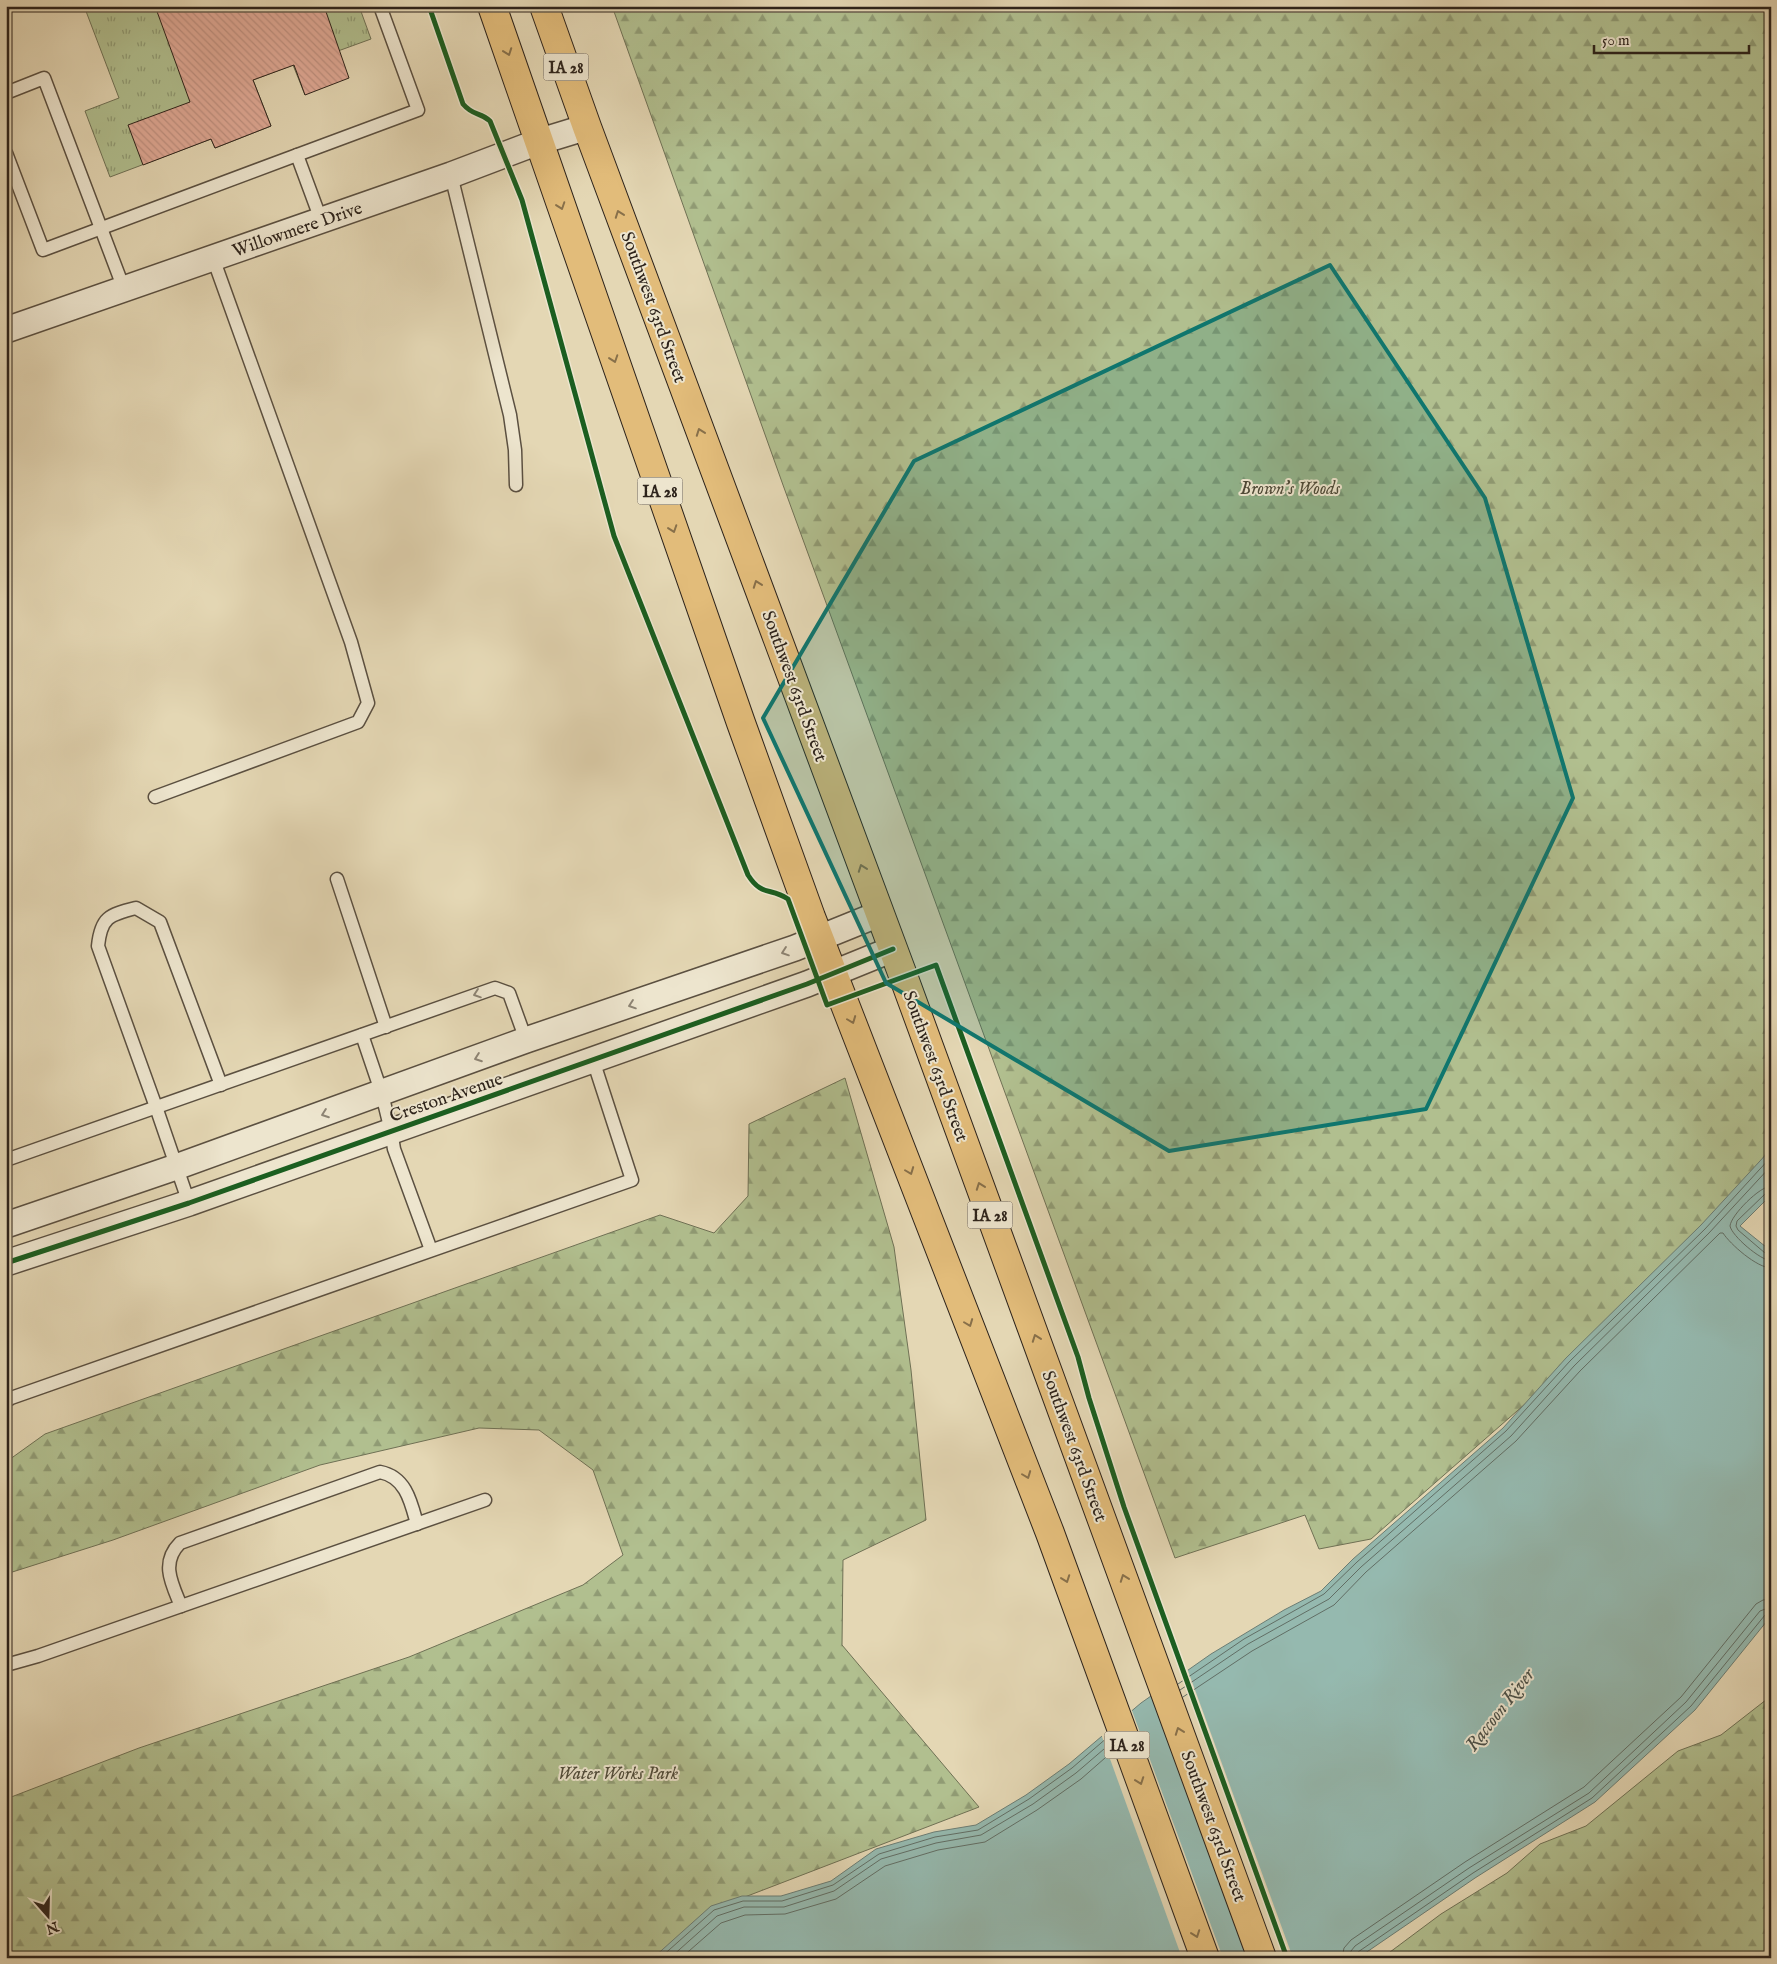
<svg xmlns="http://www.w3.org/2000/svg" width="1777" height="1964" font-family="'IM FELL English',serif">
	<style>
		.grass { fill: url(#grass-tufts); stroke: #6f7155 }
		.forest { fill: url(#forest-firs); stroke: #6f7155 }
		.water { fill: #95b9af; stroke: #6b7d74 }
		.pier { fill: #e4d7b4 }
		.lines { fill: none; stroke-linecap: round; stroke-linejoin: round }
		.shore { stroke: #616e65; stroke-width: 1 }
		.building { fill: url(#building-back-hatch); stroke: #2d231b }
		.service-casing { stroke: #5b5041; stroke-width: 15 }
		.minor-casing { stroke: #5b5041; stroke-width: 28 }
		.primary-casing { stroke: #2d231b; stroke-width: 30 }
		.service { stroke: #ede5ce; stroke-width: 12 }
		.minor { stroke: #ede5ce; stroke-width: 25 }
		.primary { stroke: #e2bc7a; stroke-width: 28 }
		.cycleway-casing { stroke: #ede5ce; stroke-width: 8 }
		.cycleway { stroke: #1b5e20; stroke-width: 5 }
		.oneway { stroke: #88704a }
		.oneway2 { stroke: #8d8474 }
		.marked { fill: #0f766e; fill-opacity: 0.2; stroke: #0f766e; stroke-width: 4; stroke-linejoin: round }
		.labels { text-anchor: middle; stroke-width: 4; stroke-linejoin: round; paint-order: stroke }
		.shield { fill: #ede5ce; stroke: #675d51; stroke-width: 1 }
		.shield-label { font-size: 16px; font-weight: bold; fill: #2d231b }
		.street-label { font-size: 18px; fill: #2d231b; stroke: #ede5ce }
		.park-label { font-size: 18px; font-style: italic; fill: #4e4a38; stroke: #ede5ce }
		.water-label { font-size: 19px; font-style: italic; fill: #4c5047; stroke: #ede5ce }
	</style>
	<defs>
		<pattern id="grass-tufts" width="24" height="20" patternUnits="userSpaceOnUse" patternTransform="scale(1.25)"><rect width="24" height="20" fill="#b1bf8f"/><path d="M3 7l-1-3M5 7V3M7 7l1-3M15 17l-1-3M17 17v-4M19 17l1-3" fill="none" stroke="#909b74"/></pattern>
		<pattern id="forest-firs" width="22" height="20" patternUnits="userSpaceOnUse" patternTransform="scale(1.25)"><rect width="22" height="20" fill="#b1bf8f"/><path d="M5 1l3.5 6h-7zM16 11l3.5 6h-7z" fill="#909b74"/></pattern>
		<pattern id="building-back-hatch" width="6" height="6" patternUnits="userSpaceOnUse" patternTransform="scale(1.25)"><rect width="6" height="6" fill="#e0a996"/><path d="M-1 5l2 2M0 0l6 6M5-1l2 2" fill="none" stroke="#c09181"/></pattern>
	</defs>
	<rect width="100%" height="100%" fill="#e4d7b4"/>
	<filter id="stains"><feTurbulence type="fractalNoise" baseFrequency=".004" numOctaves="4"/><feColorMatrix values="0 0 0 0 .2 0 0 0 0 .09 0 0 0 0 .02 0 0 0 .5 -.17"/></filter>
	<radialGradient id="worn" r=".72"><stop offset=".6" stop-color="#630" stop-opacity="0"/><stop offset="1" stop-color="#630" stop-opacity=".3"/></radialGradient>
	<polygon class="grass" points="84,6 359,6 371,39 338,51 305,95 293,65 253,80 271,126 215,148 211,139 110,177 85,111 119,98"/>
	<g class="forest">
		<polygon points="612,6 1771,6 1771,1172 1687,1262 1371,1539 1319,1549 1305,1515 1175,1558 783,485"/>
		<polygon points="845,1078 894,1247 911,1370 926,1520 843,1560 842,1645 979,1807 711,1910 657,1958 6,1958 6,1799 139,1748 409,1657 583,1585 623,1555 593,1470 539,1430 479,1428 320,1465 113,1540 6,1574 6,1462 45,1434 660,1215 714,1233 748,1196 749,1124"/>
		<polygon points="1771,1696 1771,1958 1382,1958 1441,1914 1507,1873 1540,1844 1586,1826 1678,1751 1721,1735"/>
	</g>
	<polygon class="water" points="1771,1149 1771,1195 1740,1226 1771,1251 1771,1616 1695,1710 1595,1802 1475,1878 1358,1958 653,1958 711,1906 742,1896 781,1896 831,1881 876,1849 934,1832 976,1825 1026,1795 1069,1764 1141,1703 1211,1654 1284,1610 1321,1591 1353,1559 1503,1428 1566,1358 1701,1225"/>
	<g class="pier">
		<polygon points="1187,1668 1293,1958 1247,1958 1151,1693"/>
		<polygon points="1131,1708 1223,1958 1182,1958 1101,1734"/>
	</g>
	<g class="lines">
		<g class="shore">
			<path d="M1771 1186C1760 1186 1731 1215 1730 1226 1732 1236 1760 1260 1771 1261"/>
			<polyline points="1771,1192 1765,1194 1737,1221 1736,1226 1738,1230 1765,1253 1771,1254"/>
			<polyline points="1178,1684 1244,1639 1324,1594 1357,1562 1506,1431 1570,1361 1705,1229 1771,1157"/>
			<polyline points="1180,1690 1248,1644 1329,1599 1361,1567 1511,1436 1574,1366 1709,1233 1771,1166"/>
			<path d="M1183 1697 1252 1651 1334 1605 1366 1572 1516 1441 1580 1371 1720 1233H1723C1730 1244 1757 1268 1771 1268"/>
			<polyline points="660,1958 714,1910 743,1901 782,1901 833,1885 879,1854 935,1837 978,1830 1029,1799 1072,1768 1108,1737"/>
			<polyline points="670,1958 717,1916 744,1907 784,1907 834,1891 881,1859 936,1843 981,1835 1033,1804 1076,1773 1111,1743"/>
			<polyline points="681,1958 721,1923 745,1915 785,1914 836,1899 885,1866 938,1850 985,1842 1037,1810 1081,1779 1113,1751"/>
			<polyline points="1342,1958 1344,1948 1351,1940 1465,1862 1584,1787 1681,1697 1756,1604 1763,1600 1771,1599"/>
			<polyline points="1350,1958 1351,1951 1355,1946 1469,1868 1589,1793 1686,1702 1760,1611 1771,1607"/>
			<polyline points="1356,1958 1358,1952 1473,1873 1592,1798 1691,1706 1765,1615 1771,1613"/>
		</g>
	</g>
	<polygon class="building" points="155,6 324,6 349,78 305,95 294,65 253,80 271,126 215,148 211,139 143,165 128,125 190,102"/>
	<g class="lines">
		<defs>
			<g id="service">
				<polyline points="6,93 44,78 124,289"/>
				<polyline points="6,153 43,250 297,155 321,220"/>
				<polyline points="297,155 418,110 380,6"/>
				<polyline points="451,175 510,415 515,450 516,485"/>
				<polyline points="155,797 358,722 368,703 351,642 213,258"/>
				<polyline points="337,879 386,1027"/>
				<polyline points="362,1035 382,1094 391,1131 394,1149 431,1250"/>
				<polyline points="6,1160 495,988 509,993 526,1040"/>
				<path d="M189 1203 156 1107 98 946C101 917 109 915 136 908L160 922 221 1085"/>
				<polyline points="6,1401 11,1398 632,1180 593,1060"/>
				<path d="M181 1606C172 1584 160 1563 180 1543L380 1472C406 1477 411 1502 417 1524"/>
				<polyline points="6,1665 38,1656 485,1500"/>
			</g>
			<g id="minor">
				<polyline points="6,330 451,175 538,142 587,127"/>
				<polyline points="6,1225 176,1167 526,1040 795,948 879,914"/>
				<polyline points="6,1263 189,1203 807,984 893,949"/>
			</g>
			<g id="primary">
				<polyline points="492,6 741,723 811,917 1050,1533 1205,1958"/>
				<polyline points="544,6 587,127 901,970 1262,1958"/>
			</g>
		</defs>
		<use href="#service" class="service-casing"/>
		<use href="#minor" class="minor-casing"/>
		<use href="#primary" class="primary-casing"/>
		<use href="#service" class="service"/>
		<use href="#minor" class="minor"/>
		<use href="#primary" class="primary"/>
		<defs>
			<g id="cycleway">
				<path d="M429 6 463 104C473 116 480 112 490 121L522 200 614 536 748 875C762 897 770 887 788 899L827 1005 936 965 1078 1357 1089 1398 1124 1507 1287 1958"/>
				<polyline points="6,1263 189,1203 807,984 893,949"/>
			</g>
		</defs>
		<use href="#cycleway" class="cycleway-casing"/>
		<use href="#cycleway" class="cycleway"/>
	</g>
	<defs><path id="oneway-chevron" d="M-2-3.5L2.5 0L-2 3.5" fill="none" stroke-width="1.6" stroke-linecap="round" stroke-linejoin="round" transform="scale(1.25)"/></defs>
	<g class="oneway">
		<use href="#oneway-chevron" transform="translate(508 52) rotate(70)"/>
		<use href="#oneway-chevron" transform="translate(561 206) rotate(71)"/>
		<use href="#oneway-chevron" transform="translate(619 214) rotate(-110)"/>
		<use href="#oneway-chevron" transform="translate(614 359) rotate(71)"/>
		<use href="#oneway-chevron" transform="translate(700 432) rotate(-110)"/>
		<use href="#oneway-chevron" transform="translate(673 529) rotate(71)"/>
		<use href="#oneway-chevron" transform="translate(757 584) rotate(-110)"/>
		<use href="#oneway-chevron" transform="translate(862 868) rotate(-110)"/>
		<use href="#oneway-chevron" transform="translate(852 1020) rotate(69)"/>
		<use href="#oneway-chevron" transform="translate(910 1171) rotate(69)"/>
		<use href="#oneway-chevron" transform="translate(980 1186) rotate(-110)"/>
		<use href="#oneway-chevron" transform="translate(969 1323) rotate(69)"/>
		<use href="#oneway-chevron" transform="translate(1036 1338) rotate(-110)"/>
		<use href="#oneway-chevron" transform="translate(1027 1475) rotate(69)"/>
		<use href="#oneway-chevron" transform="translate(1124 1578) rotate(-110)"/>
		<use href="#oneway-chevron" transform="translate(1066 1579) rotate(70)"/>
		<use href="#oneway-chevron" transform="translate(1179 1731) rotate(-110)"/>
		<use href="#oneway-chevron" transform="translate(1140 1781) rotate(70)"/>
		<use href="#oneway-chevron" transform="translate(1196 1934) rotate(70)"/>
	</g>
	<g class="oneway2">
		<use href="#oneway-chevron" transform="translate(785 952) rotate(161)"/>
		<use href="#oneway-chevron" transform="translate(477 994) rotate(161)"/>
		<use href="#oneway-chevron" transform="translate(632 1005) rotate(161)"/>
		<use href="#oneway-chevron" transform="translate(478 1058) rotate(160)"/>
		<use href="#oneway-chevron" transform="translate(325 1114) rotate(160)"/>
	</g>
	<path class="marked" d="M1330 265 1485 498 1573 798 1426 1109 1169 1151 886 983 763 718 914 461Z"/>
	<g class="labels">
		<g class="shield">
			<rect x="543.5" y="53.5" width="45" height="27" rx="4"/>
			<rect x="637.5" y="477.5" width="45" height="27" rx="4"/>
			<rect x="967.5" y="1201.5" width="45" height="27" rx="4"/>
			<rect x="1104.5" y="1731.5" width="45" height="27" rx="4"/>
		</g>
		<g class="shield-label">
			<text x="566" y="73">IA 28</text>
			<text x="660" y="497">IA 28</text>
			<text x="990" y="1221">IA 28</text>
			<text x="1127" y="1751">IA 28</text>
		</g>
		<g class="street-label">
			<text transform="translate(297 229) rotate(-19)" y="6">Willowmere Drive</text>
			<text transform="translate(654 307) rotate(70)" y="6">Southwest 63rd Street</text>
			<text transform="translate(795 686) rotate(70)" y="6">Southwest 63rd Street</text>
			<text transform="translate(936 1066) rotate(70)" y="6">Southwest 63rd Street</text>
			<text transform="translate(446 1097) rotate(-19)" y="6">Creston Avenue</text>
			<text transform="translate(1075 1446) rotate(70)" y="6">Southwest 63rd Street</text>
			<text transform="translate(1214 1826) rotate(70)" y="6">Southwest 63rd Street</text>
		</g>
		<g class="park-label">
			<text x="1290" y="494">Brown's Woods</text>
			<text x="618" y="1779">Water Works Park</text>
		</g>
		<g class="water-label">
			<text transform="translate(1499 1709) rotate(-52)" y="7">Raccoon River</text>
		</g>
	</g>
	<rect width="1777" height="1964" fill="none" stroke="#e4d7b4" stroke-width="25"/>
	<rect x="8" y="8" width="1762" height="1949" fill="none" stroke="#2d231b" stroke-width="2.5"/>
	<rect x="12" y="12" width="1752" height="1939" fill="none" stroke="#2d231b"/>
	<g transform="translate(48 1916) rotate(160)" stroke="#ede5ce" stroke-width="4" paint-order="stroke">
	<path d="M0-4L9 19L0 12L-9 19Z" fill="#2d231b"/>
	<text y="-8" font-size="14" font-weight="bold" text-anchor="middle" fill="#2d231b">N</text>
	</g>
	<path d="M1594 45v8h155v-8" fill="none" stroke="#2d231b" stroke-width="2.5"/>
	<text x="1602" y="45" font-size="15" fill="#2d231b" stroke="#ede5ce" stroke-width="4" paint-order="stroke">50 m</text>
	<rect width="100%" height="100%" filter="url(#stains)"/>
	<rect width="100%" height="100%" fill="url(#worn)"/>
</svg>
